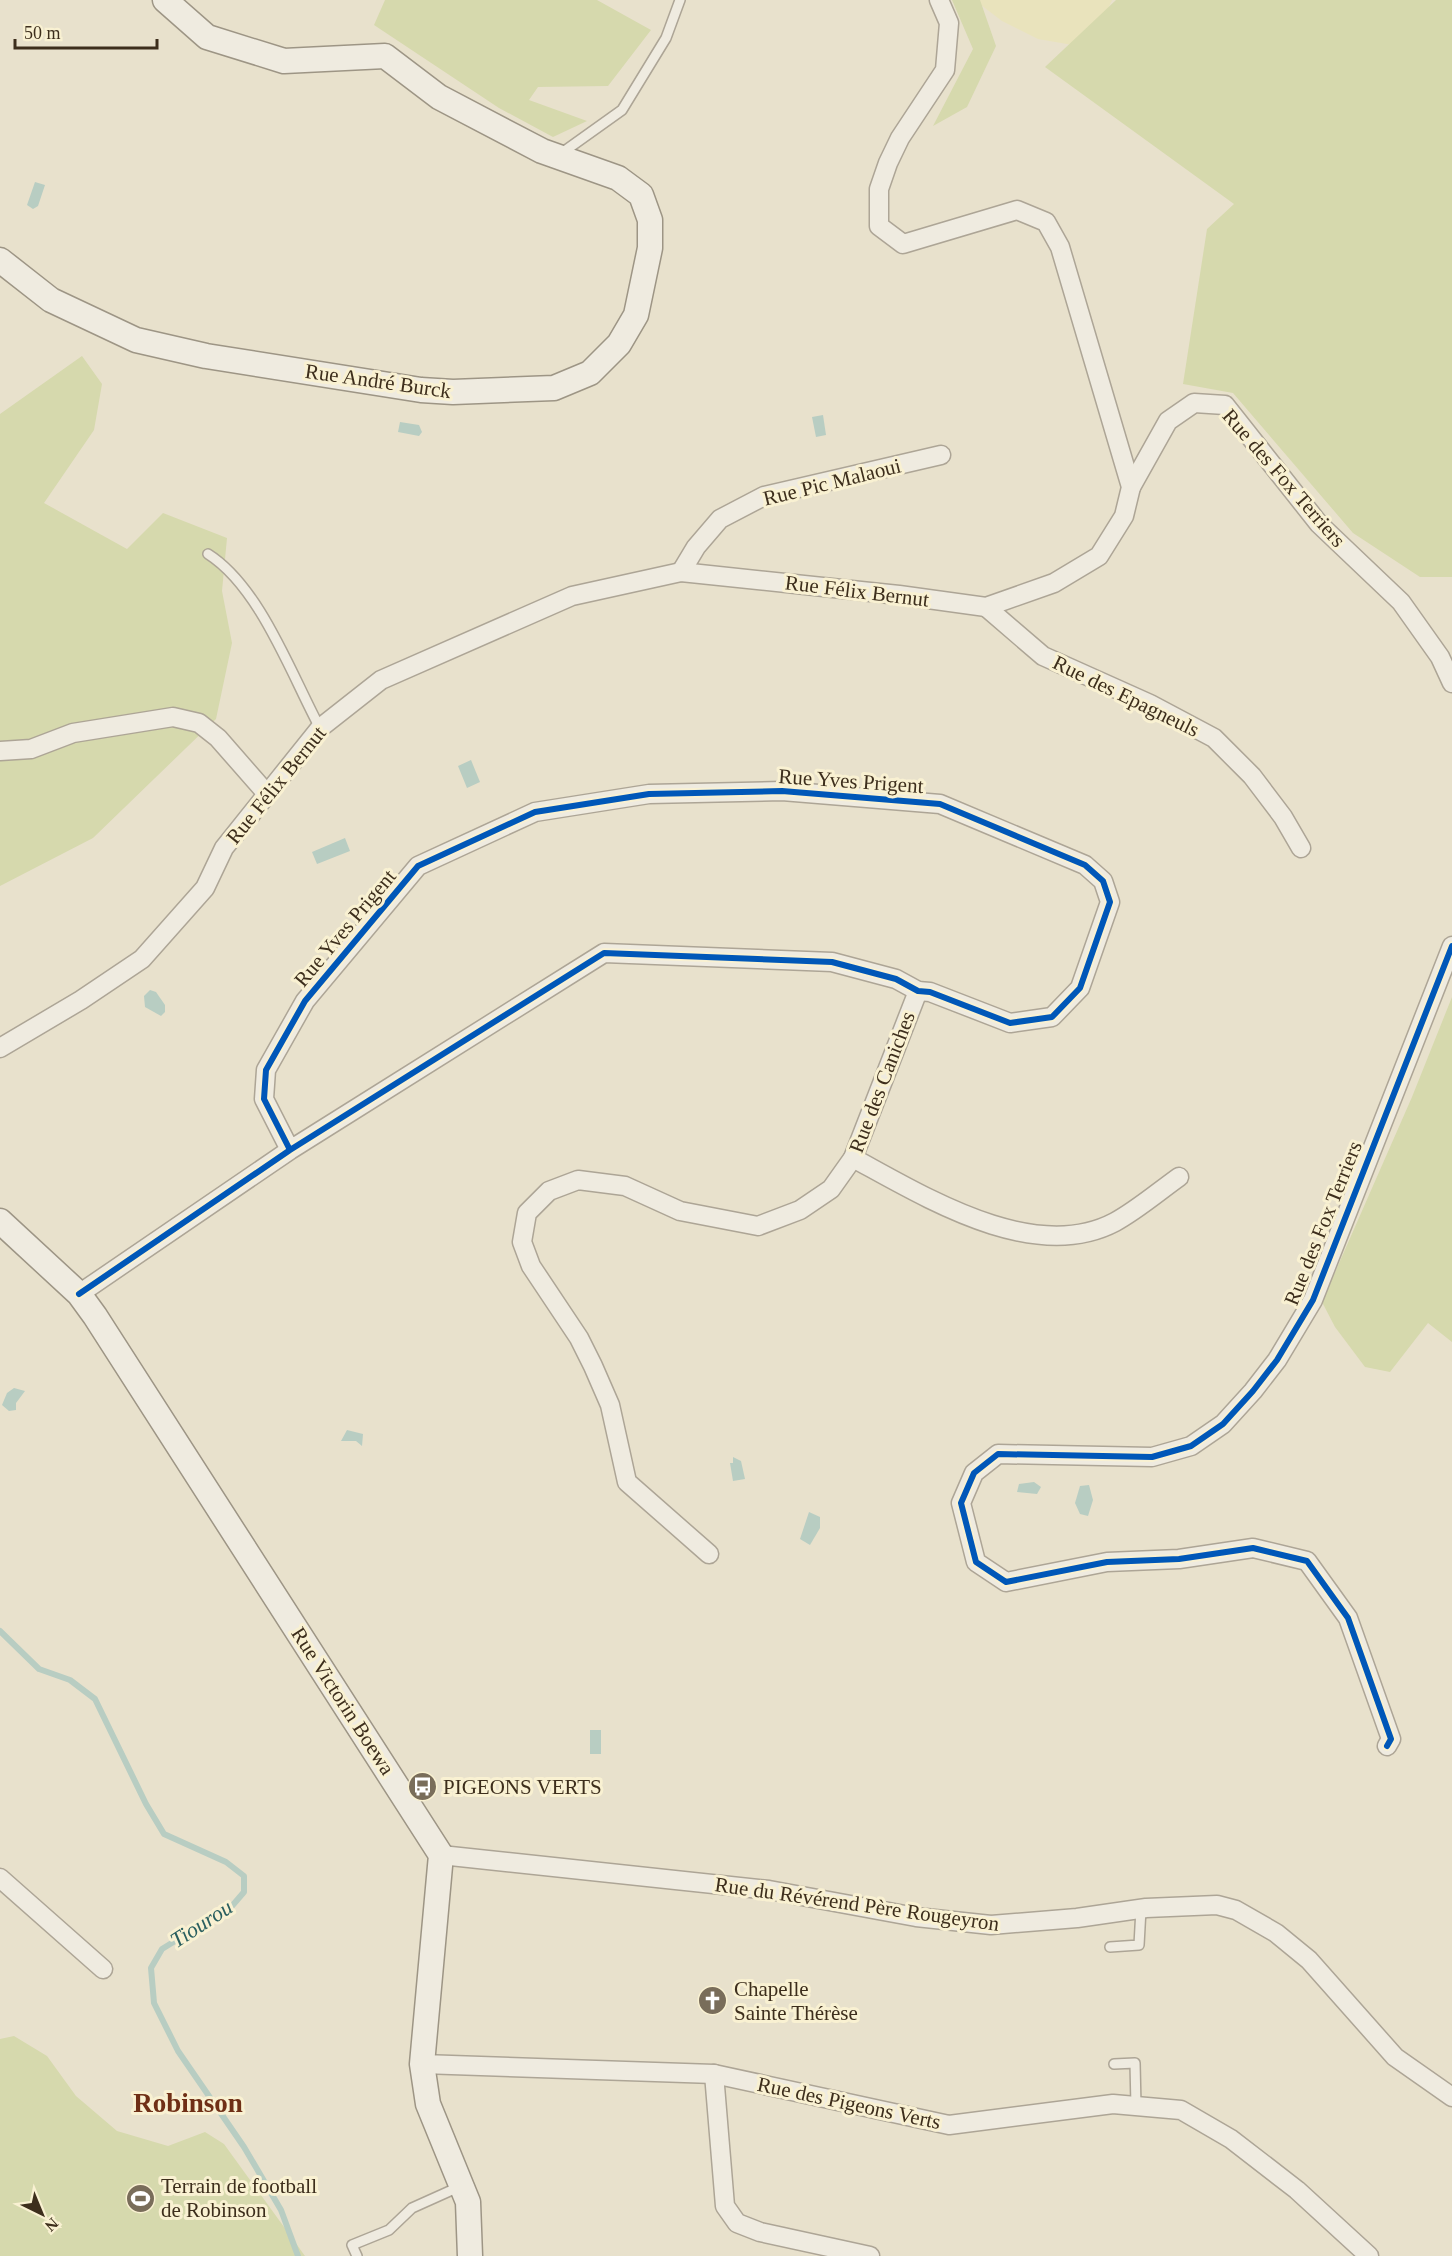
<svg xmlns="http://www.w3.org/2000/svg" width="1452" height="2256" font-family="Georgia,serif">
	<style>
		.farmland { fill: #e9e3bc }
		.green { fill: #d6d9ad }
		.water { fill: #b8cdc2 }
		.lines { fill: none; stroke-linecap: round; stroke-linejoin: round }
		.stream { stroke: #b8cdc2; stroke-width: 6 }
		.lane-casing { stroke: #ada596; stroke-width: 12 }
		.street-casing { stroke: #ada596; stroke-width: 21 }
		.secondary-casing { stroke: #9d9585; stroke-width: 27 }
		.lane { stroke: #efebe0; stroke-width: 9 }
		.street { stroke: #efebe0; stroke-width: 18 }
		.secondary { stroke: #efebe0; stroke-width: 24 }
		.cycleway-casing { stroke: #f9f1d2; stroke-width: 10 }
		.cycleway { stroke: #0057b8; stroke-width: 6 }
		.labels { text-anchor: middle; stroke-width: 6; stroke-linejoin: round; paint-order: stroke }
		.street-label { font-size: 21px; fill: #3d2e1c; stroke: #f9f1d2 }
		.poi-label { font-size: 21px; fill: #3d2e1c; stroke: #f9f1d2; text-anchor: start }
		.water-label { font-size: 22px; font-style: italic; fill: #2a5f5f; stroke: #f9f1d2 }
		.district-label { font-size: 27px; font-weight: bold; fill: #6f2f16; stroke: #f9f1d2 }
	</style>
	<rect width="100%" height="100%" fill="#e8e1cc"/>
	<polygon class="farmland" points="979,0 1112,0 1090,48 1038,39 1002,21 981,5"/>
	<g class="green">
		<polygon points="385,0 597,0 651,30 608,86 538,87 529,100 587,121 553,137 499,108 374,25"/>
		<polygon points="952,0 980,0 996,46 967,107 933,126 973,49"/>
		<polygon points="1116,0 1452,0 1452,577 1420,577 1353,533 1233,393 1183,384 1207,229 1234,204 1045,67"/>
		<polygon points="82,356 102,384 94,430 44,503 127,549 163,513 227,538 222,591 232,643 216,719 93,838 0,886 0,414"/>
		<polygon points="1452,997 1452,1342 1428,1323 1390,1372 1365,1367 1335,1327 1322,1302 1412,1097"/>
		<polygon points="14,2036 47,2056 76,2096 117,2131 168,2146 205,2132 224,2144 305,2256 0,2256 0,2039"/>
	</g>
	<g class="water">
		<polygon points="35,182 45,185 38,206 33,209 27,205"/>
		<polygon points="823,415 826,435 816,437 812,417"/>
		<polygon points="400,422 419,425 422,432 419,436 398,432"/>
		<polygon points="471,760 480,782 467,788 458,766"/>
		<polygon points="345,838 350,851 317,864 312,852"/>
		<polygon points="150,990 156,992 165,1005 165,1012 161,1016 145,1007 144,996"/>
		<polygon points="14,1388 25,1391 16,1403 16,1410 9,1411 2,1405 7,1393"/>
		<polygon points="347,1430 363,1434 362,1446 356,1441 341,1441"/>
		<polygon points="733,1457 741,1461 745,1479 733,1481 730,1463 733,1463"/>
		<polygon points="1034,1482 1041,1487 1037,1494 1017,1492 1019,1484"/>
		<polygon points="1089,1485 1093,1500 1088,1516 1080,1514 1075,1503 1080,1486"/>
		<polygon points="809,1512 820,1517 820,1528 810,1545 800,1539"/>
		<rect x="590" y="1730" width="11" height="24"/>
	</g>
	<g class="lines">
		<polyline class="stream" points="0,1631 39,1669 70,1680 95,1699 146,1804 164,1834 226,1862 244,1876 244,1892 232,1906 162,1949 151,1968 154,2003 178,2051 244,2147 281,2210 298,2256"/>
		<defs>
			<g id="lane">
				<polyline points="559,155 622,110 666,38 680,0"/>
				<path d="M208 554C260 587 291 674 320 728"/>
				<polyline points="1110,1947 1139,1945 1141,1909"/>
				<polyline points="1114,2064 1135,2063 1136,2106"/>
				<polyline points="357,2256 352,2245 389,2230 412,2208 461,2186"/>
			</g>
			<g id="street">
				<polyline points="1131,487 1168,421 1194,403 1225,405 1319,524 1401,602 1440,657 1452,683"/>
				<polyline points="681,572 696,547 720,519 764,496 941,455"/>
				<polyline points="986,607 1043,656 1150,704 1214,738 1252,776 1283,817 1301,848"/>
				<polyline points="0,751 31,749 73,733 173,717 199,723 218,738 267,794"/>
				<polyline points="0,1048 81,1000 142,959 205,888 224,848 320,728 381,680 572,596 681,572 899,595 986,607 1054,583 1099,556 1124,516 1131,487 1060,247 1046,222 1017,210 903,244 879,226 879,189 888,163 900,138 945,70 949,23 939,0"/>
				<path d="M853 1158C925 1197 1034 1265 1115 1222 1137 1210 1158 1192 1179 1177"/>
				<polyline points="79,1294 290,1150 604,953 832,962 896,979 918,991 930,992 1010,1023 1052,1017 1080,988 1110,902 1103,881 1085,865 940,804 782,791 649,794 535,812 418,866 305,1001 266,1070 264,1099 290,1150"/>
				<polyline points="709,1554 627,1482 610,1405 593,1366 579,1338 531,1266 522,1242 527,1213 549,1191 578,1180 625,1186 680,1211 758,1226 800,1210 831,1189 853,1158 918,991"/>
				<polyline points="1387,1746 1391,1739 1348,1618 1307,1561 1253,1548 1179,1559 1107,1562 1006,1582 976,1562 961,1503 974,1473 998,1454 1152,1457 1191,1446 1223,1424 1253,1391 1277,1360 1313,1300 1452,946"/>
				<polyline points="441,1855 769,1890 916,1917 991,1925 1077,1918 1146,1908 1217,1905 1236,1910 1276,1933 1309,1960 1395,2057 1452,2097"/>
				<polyline points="0,1878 103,1969"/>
				<polyline points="422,2064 714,2074 949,2125 1113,2104 1181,2110 1231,2139 1297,2190 1369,2256"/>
				<polyline points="714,2074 725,2206 737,2223 760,2232 870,2256"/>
			</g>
			<g id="secondary">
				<polyline points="0,260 51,300 136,340 206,356 421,390 453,392 554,388 590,373 619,344 636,315 650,248 650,220 641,195 618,178 542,151 439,97 385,56 284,61 207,37 165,0"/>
				<polyline points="0,1221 79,1294 95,1316 441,1855 422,2064 428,2104 468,2202 470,2256"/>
			</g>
		</defs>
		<use href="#lane" class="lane-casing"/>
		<use href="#street" class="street-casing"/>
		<use href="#secondary" class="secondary-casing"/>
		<use href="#lane" class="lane"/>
		<use href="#street" class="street"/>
		<use href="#secondary" class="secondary"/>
		<defs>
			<g id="cycleway">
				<polyline points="79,1294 290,1150 604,953 832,962 896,979 918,991 930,992 1010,1023 1052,1017 1080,988 1110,902 1103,881 1085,865 940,804 782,791 649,794 535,812 418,866 305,1001 266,1070 264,1099 290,1150"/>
				<polyline points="1387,1746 1391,1739 1348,1618 1307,1561 1253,1548 1179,1559 1107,1562 1006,1582 976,1562 961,1503 974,1473 998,1454 1152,1457 1191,1446 1223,1424 1253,1391 1277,1360 1313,1300 1452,946"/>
			</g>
		</defs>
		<use href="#cycleway" class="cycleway-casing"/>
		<use href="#cycleway" class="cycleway"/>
	</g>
	<defs>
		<symbol id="bus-disc" viewBox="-11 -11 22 22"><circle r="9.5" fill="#796d5a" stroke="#f9f1d2"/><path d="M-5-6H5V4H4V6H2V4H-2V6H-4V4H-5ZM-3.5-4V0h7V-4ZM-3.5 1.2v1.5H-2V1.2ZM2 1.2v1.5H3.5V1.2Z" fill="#fff"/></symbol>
		<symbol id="church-disc" viewBox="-11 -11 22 22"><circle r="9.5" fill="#796d5a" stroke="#f9f1d2"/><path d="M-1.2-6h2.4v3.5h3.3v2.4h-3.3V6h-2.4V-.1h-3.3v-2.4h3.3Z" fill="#fff"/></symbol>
		<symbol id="stadium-disc" viewBox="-11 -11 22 22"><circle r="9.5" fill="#796d5a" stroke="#f9f1d2"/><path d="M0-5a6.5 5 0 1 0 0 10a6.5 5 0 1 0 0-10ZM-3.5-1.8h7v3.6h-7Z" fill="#fff"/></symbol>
	</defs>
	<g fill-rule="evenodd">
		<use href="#bus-disc" x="406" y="1770" width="33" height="33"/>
		<use href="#church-disc" x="696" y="1984" width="33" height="33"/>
		<use href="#stadium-disc" x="124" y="2182" width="33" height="33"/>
	</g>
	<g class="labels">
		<g class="street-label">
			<text transform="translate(378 381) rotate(8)" y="7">Rue André Burck</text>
			<text transform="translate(1284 478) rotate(49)" y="7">Rue des Fox Terriers</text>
			<text transform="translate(832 482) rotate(-14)" y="7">Rue Pic Malaoui</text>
			<text transform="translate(857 591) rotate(7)" y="7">Rue Félix Bernut</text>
			<text transform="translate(1126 696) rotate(26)" y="7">Rue des Epagneuls</text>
			<text transform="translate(851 781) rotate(4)" y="7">Rue Yves Prigent</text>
			<text transform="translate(276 785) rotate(-51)" y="7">Rue Félix Bernut</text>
			<text transform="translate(345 928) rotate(-50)" y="7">Rue Yves Prigent</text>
			<text transform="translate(882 1082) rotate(-69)" y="7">Rue des Caniches</text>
			<text transform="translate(1323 1223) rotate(-68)" y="7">Rue des Fox Terriers</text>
			<text transform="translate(343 1701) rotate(57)" y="7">Rue Victorin Boewa</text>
			<text transform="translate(857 1904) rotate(8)" y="7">Rue du Révérend Père Rougeyron</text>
			<text transform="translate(849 2103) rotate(12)" y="7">Rue des Pigeons Verts</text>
		</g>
		<g class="poi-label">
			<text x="443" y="1794">PIGEONS VERTS</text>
			<text x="734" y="1996">Chapelle<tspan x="734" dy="24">Sainte Thérèse</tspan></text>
			<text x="161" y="2193">Terrain de football<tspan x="161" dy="24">de Robinson</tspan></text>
		</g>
		<g class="water-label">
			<text transform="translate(201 1923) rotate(-33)" y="8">Tiourou</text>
		</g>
		<g class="district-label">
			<text x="188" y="2112">Robinson</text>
		</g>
	</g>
	<g transform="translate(42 2214) rotate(137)" stroke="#f9f1d2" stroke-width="4.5" paint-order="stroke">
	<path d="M0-4.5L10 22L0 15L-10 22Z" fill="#3d2e1c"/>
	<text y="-9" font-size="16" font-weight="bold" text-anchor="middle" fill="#3d2e1c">N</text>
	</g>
	<path d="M15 39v9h142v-9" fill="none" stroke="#3d2e1c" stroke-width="3"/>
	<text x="24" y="39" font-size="18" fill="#3d2e1c" stroke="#f9f1d2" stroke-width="4.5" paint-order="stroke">50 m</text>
</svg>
